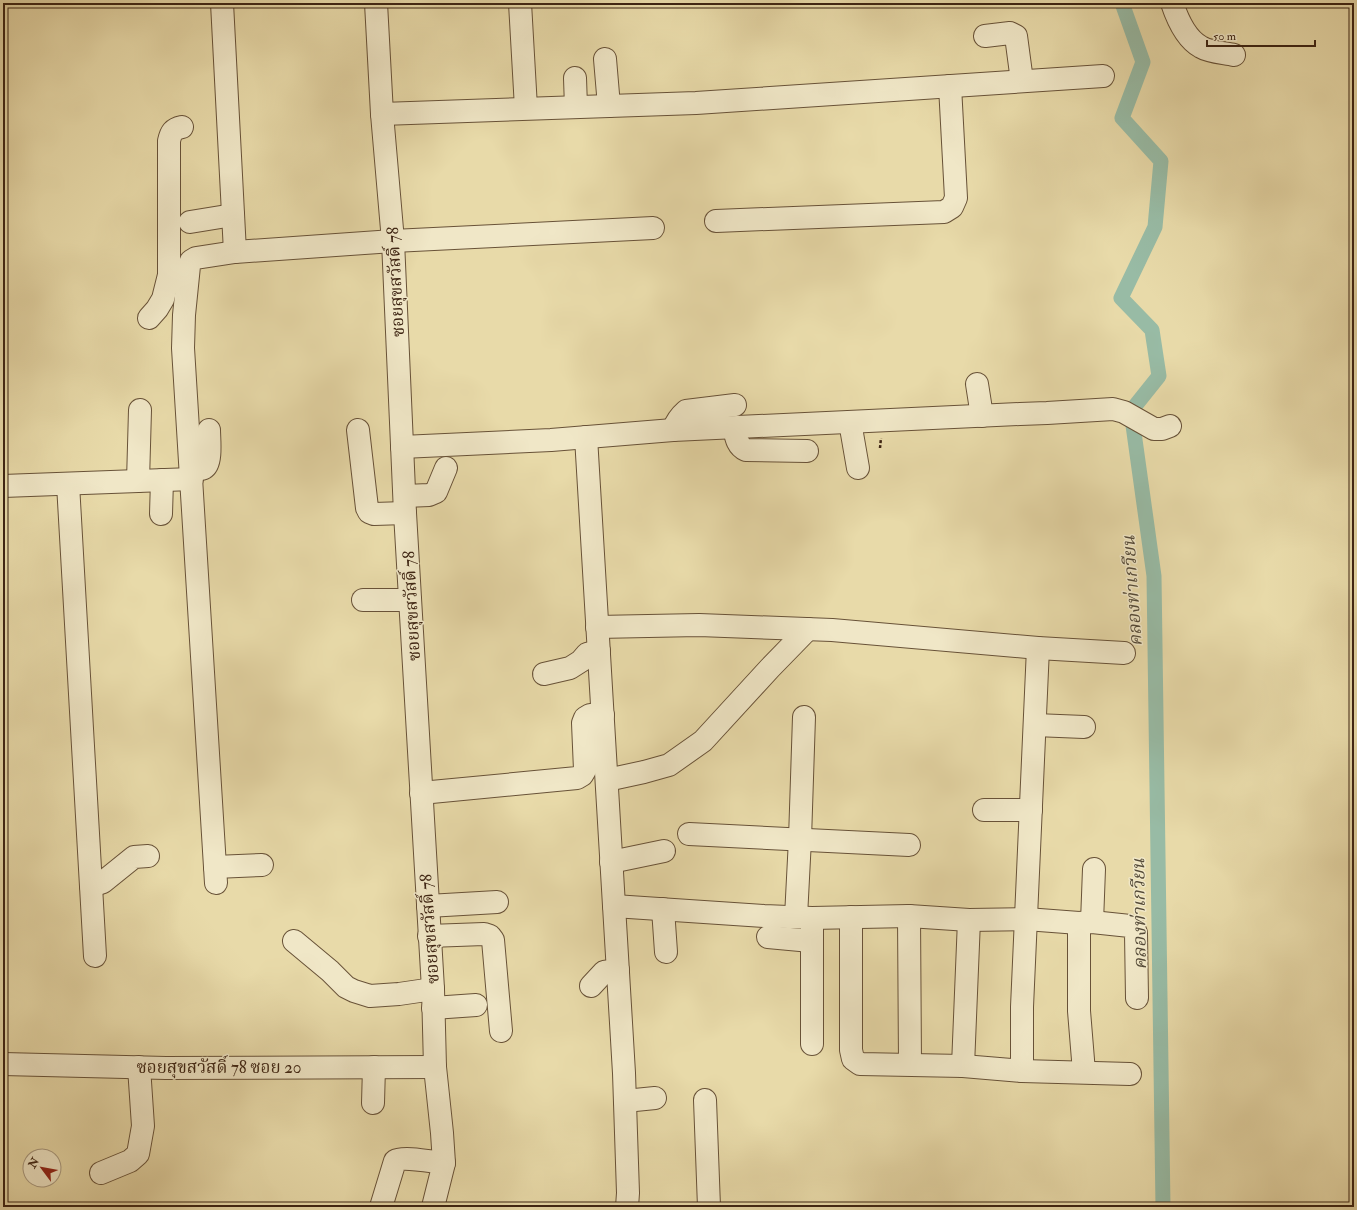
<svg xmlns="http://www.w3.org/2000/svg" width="1357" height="1210" font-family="'IM FELL Double Pica','Noto Serif Thai',serif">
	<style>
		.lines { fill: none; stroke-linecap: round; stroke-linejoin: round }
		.canal { stroke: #98bba5; stroke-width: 15 }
		.minor-casing { stroke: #685238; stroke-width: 24 }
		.path { stroke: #3d2413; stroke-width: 2.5; stroke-dasharray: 3 2; stroke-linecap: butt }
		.minor { stroke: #f0e7c7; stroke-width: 22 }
		.labels { text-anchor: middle; stroke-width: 3; stroke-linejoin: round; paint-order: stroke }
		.street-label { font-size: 17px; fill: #3d2413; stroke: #f0e7c7 }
		.water-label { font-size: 18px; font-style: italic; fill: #544a38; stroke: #f0e7c7 }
	</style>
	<rect width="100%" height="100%" fill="#e8daa9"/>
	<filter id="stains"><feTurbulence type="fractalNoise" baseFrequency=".005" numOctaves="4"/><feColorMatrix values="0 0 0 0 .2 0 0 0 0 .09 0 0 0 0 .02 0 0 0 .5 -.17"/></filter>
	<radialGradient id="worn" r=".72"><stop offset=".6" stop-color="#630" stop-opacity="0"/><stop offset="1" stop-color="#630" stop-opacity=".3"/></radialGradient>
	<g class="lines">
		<polyline class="canal" points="1122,3 1143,62 1122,118 1161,161 1155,227 1121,298 1152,330 1159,376 1131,411 1154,576 1163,1207"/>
		<defs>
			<g id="minor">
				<polyline points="222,3 235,252"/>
				<polyline points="376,3 382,114 393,241 405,513 433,989 435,1067 442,1133 444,1163 433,1207"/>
				<polyline points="520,3 526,108"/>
				<path d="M1172 3C1177 18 1186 39 1201 47 1209 52 1225 53 1234 55"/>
				<polyline points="985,36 1010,33 1016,36 1022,81"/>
				<polyline points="605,59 609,106"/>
				<polyline points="575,78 576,107"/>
				<polyline points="382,114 696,103 1103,76"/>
				<polyline points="716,221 944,212 952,207 956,198 950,86"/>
				<polyline points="190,222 233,215"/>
				<path d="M149 318 157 309 163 299 169 275V141C171 132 173 129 182 127"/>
				<polyline points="977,384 982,416"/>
				<polyline points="850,422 858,468"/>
				<path d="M734 428C736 437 737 446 746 450L807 451"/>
				<polyline points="358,430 367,508 369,512 374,514 405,513"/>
				<path d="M673 430C676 422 679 417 686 411L735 405"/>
				<polyline points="586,437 624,1073 628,1193 627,1207"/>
				<polyline points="402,447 551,440 673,430 1020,414 1047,413 1113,409 1124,412 1154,429 1162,429 1170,426"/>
				<path d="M191 469C195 469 201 470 204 468 212 464 209 438 209 430"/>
				<polyline points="138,481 140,410"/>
				<polyline points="68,484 95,956"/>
				<polyline points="3,486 192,479"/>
				<polyline points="405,496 429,495 436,492 446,468"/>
				<polyline points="161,514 162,480"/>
				<polyline points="363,600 410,600"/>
				<polyline points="597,627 699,625 832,630 1038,648 1124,653"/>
				<polyline points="544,674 570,668 581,661 587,654 599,651"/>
				<polyline points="1035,725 1084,727"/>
				<polyline points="607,780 644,772 669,765 703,741 770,668 808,629"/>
				<polyline points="421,793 577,778 582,775 585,770 583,723 585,718 590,715 603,715"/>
				<polyline points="984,810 1031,810"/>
				<polyline points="689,834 909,845"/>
				<polyline points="611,862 664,851"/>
				<polyline points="215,867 262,865"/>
				<polyline points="216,883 183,348 184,315 189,266 191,261 196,258 235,252 393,241 653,228"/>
				<polyline points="91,886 103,882 134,857 148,856"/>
				<polyline points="428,906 497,902"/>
				<polyline points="614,906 764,916 812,918 909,916 969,920 1026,919 1079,923 1092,922 1130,926 1134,928 1136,933 1137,998"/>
				<polyline points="663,909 666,952"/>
				<polyline points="909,916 910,1064"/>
				<polyline points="796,917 800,839 804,717"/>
				<polyline points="851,917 851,1050 853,1059 860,1064 963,1066 1022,1071 1130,1074"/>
				<polyline points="812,918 812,1044"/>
				<polyline points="1092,922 1094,869"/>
				<polyline points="1079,923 1079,1011 1084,1072"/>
				<polyline points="429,936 484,934 490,936 493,940 501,1031"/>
				<polyline points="768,937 811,941"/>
				<polyline points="294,941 330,971 346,987 354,991 370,996 399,994 433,989"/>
				<polyline points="591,986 604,972 618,970"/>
				<polyline points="433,1008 476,1005"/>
				<polyline points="3,1064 166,1068 435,1067"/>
				<polyline points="963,1066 969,920"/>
				<polyline points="1022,1071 1022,1007 1038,648"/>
				<polyline points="705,1100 709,1207"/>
				<polyline points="625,1101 655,1098"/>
				<polyline points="373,1103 374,1067"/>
				<polyline points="101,1173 130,1161 138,1154 143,1126 139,1067"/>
				<path d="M381 1207 395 1161C403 1156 433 1162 444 1163"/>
			</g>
		</defs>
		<use href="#minor" class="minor-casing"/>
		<polyline class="path" points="880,448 881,438"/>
		<use href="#minor" class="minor"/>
	</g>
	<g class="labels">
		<g class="street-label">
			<text transform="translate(395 282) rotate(-93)" y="6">ซอยสุขสวัสดิ์ 78</text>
			<text transform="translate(411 606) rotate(-93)" y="6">ซอยสุขสวัสดิ์ 78</text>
			<text transform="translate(429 929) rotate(-94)" y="6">ซอยสุขสวัสดิ์ 78</text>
			<text x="219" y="1073">ซอยสุขสวัสดิ์ 78 ซอย 20</text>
		</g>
		<g class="water-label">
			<text transform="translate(1132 591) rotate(-94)" y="6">คลองท่าเกวียน</text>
			<text transform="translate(1139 914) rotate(-91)" y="6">คลองท่าเกวียน</text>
		</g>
	</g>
	<rect width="1357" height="1210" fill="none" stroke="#e8daa9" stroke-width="16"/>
	<rect x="4" y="4" width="1349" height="1202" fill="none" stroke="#3d2413" stroke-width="2"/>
	<rect x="8" y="8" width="1341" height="1194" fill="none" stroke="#3d2413"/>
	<g transform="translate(42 1168) rotate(302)"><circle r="19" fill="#f0e7c7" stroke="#a8997f"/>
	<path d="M0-3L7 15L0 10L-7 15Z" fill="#8f2418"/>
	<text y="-6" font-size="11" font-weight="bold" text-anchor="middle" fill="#3d2413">N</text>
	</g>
	<path d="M1207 40v6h108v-6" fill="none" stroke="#3d2413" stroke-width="2"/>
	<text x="1213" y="40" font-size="12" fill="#3d2413" stroke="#f0e7c7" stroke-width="3" paint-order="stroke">50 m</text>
	<rect width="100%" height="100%" filter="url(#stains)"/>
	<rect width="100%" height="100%" fill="url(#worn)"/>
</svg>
